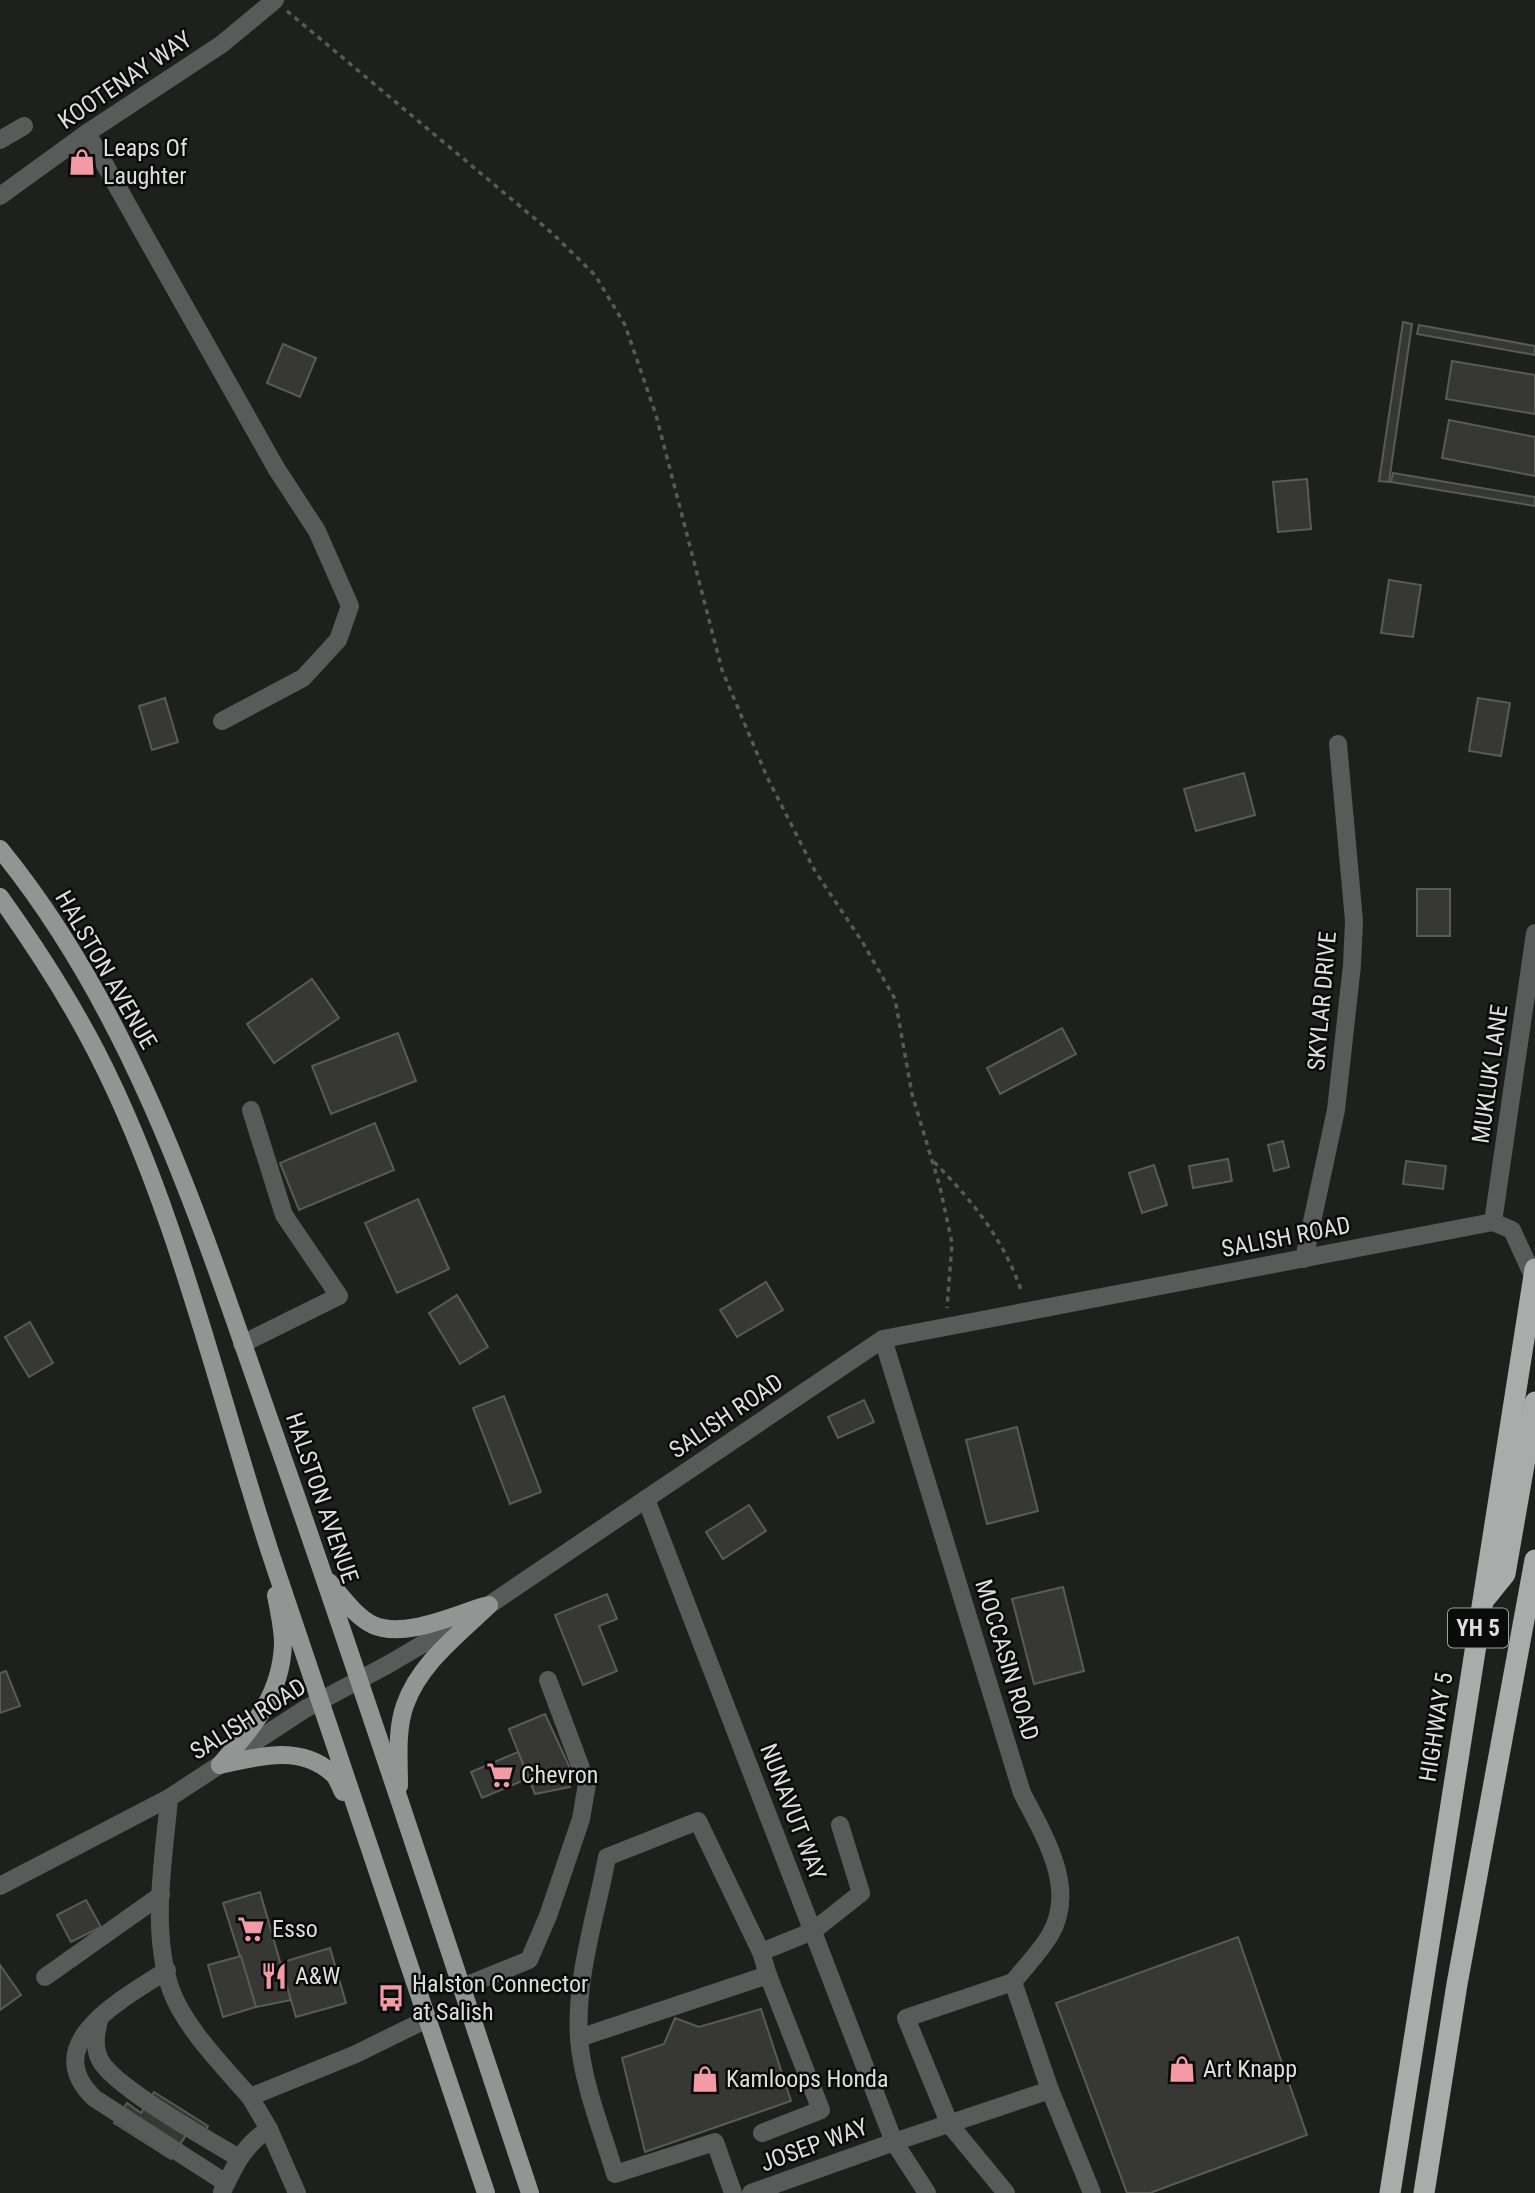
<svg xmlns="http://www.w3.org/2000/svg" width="1535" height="2193" font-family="'Roboto Condensed',sans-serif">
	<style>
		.building { fill: #373835; stroke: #5a5a57; stroke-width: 2 }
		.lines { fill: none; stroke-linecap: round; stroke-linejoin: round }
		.path { stroke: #585a58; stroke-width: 3.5; stroke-dasharray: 5 5; stroke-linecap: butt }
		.minor { stroke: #595a5a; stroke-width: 18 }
		.major { stroke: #929593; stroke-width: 18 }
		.highway { stroke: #a8acaa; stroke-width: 21 }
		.labels { text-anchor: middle; stroke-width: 5; stroke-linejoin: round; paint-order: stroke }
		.shield { fill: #090a09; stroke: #9d9e9d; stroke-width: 2 }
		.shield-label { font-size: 23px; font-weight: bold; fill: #dddedd }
		.street-label { font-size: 24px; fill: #dddedd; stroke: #090a09 }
		.poi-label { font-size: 24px; fill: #dddedd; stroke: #090a09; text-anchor: start }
	</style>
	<rect width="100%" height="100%" fill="#1e201e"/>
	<g class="building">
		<polygon points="1403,322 1412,324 1389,482 1379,481"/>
		<polygon points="1419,325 1535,346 1535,355 1417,334"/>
		<polygon points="283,344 316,358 300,397 267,383"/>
		<polygon points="1452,361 1535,375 1535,414 1446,399"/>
		<polygon points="1449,420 1535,437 1535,476 1442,458"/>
		<polygon points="1393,473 1535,497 1535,506 1391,482"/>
		<polygon points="1307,479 1311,529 1278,532 1273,482"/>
		<polygon points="1389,580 1421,585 1413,637 1381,633"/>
		<polygon points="165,698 178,742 152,750 139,706"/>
		<polygon points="1478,698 1510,703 1501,756 1469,751"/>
		<polygon points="1244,773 1255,815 1196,831 1184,789"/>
		<rect x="1417" y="889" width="33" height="47"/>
		<polygon points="312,979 339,1018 274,1063 247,1024"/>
		<polygon points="1062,1028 1076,1054 1000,1094 987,1068"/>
		<polygon points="398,1033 416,1081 331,1114 312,1066"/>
		<polygon points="375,1123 394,1170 299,1210 280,1163"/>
		<polygon points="1283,1141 1289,1167 1274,1171 1268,1145"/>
		<polygon points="1228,1159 1232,1181 1193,1188 1189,1166"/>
		<polygon points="1406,1161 1446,1166 1443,1189 1403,1184"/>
		<polygon points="1154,1165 1167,1205 1142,1213 1129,1173"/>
		<polygon points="418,1199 449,1269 397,1293 365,1223"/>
		<polygon points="766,1282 783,1310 737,1337 720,1310"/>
		<polygon points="457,1295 488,1347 460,1364 429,1313"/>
		<polygon points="30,1322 53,1363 29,1377 5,1337"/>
		<polygon points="504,1396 541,1492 510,1504 473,1408"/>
		<polygon points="864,1400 874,1422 838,1438 828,1417"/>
		<polygon points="1017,1427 1038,1511 987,1524 966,1440"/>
		<polygon points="749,1505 766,1531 723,1559 706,1532"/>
		<polygon points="1063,1587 1084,1671 1034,1684 1012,1599"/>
		<polygon points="607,1594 617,1619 599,1626 617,1671 583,1685 555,1615"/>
		<polygon points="6,1671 20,1706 0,1713 0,1673"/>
		<polygon points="545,1714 569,1766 570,1787 535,1794 509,1729"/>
		<polygon points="518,1752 529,1778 482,1798 471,1772"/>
		<polygon points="260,1892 291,2000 256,2007 223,1903"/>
		<polygon points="86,1900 101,1927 71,1942 57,1915"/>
		<polygon points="1238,1937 1307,2135 1150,2193 1127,2193 1056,2003"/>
		<polygon points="330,1948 346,2003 296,2017 280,1963"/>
		<polygon points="241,1956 256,2007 223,2017 208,1965"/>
		<polygon points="0,1965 21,1995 0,2010"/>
		<polygon points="761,2009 791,2101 645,2152 622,2058 664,2044 675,2018 699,2027"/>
		<polygon points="154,2092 208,2126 197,2142 186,2135 171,2159 114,2123 127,2103 141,2113"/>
	</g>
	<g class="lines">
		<g class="path">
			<polyline points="287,11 552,233 595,275 625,325 656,415 722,670 767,777 815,871 863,943 895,999 912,1094 940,1187 952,1243 947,1308"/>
			<path d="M934 1162C972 1200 1005 1241 1022 1293"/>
		</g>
		<g class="minor">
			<polyline points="87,133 276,468 317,531 350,606 338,640 303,678 222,721"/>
			<polyline points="0,140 24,126"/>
			<polyline points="0,196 87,133 222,44 275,0"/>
			<polyline points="1493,1222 1535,933"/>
			<polyline points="1304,1259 1336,1110 1352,965 1354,921 1338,744"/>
			<path d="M883 1339 1022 1793C1043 1834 1078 1888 1050 1935 1040 1952 1025 1967 1013 1982"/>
			<polyline points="242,1344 339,1296 284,1215 251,1110"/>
			<polyline points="646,1499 894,2142 751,2193"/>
			<path d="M169 1798C164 1860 150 1929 171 1990 185 2028 224 2067 250 2097L356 2054 427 2019"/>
			<polyline points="0,1886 169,1798 305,1709 389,1664 489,1605 883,1339 1493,1222 1512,1230 1534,1278"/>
			<path d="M167 1970C127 1997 36 2042 94 2098L226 2183"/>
			<polyline points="45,1977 161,1895"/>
			<polyline points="462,1987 529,1960 548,1916 581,1819 587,1784 548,1680"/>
			<path d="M100 2017C96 2031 93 2046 100 2060 114 2087 209 2140 239 2158"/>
			<polyline points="579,2038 768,1975 761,1952 813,1931 861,1893 840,1825"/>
			<polyline points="1050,2090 1092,2193"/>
			<polyline points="250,2097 269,2129 297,2193"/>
			<polyline points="762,2133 821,2110 768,1975"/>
			<path d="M222 2192C236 2164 242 2147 269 2129"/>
			<path d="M733 2193 715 2142 615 2174C602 2130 583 2085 579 2039 575 1978 596 1916 607 1857L698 1821 761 1952"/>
			<polyline points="927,2193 894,2142 1050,2090 1013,1982 906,2018 950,2125 1006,2193"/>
		</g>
		<g class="major">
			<path d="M0 849C141 1022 206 1241 279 1447 366 1695 447 1944 530 2193"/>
			<path d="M0 897C35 946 68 997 96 1051 177 1208 217 1391 272 1558 342 1770 415 1981 486 2193"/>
			<path d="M329 1582C342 1597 355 1616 373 1625 404 1639 454 1615 485 1606"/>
			<path d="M220 1765C252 1727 281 1697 283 1644 283 1628 279 1611 276 1595"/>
			<path d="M220 1765C257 1757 299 1744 332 1773 337 1777 340 1786 343 1792"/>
			<path d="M399 1786C399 1760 396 1730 405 1705 420 1663 458 1635 489 1605"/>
		</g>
		<g class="highway">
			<polyline points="1484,1600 1505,1574 1535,1402"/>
			<polyline points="1390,2193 1535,1269"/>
			<polyline points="1424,2193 1457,1984 1535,1560"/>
		</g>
	</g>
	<defs>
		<symbol id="shop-bare" viewBox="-9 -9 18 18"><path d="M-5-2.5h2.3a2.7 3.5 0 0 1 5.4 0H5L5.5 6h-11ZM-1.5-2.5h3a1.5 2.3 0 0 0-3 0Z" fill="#f49aa5" stroke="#090a09" stroke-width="2.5" paint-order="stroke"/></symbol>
		<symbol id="supermarket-bare" viewBox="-9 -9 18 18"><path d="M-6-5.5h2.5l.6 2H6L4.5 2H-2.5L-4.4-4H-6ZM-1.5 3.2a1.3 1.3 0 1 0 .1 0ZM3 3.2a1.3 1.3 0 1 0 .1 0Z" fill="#f49aa5" stroke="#090a09" stroke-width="2.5" paint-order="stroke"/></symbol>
		<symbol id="restaurant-bare" viewBox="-9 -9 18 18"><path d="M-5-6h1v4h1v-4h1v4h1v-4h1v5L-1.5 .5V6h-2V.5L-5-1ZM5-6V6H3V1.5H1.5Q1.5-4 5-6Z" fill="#f49aa5" stroke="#090a09" stroke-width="2.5" paint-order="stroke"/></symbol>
		<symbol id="bus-bare" viewBox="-9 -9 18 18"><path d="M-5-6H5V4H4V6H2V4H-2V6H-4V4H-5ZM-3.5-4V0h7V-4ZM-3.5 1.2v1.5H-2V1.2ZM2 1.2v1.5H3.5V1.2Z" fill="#f49aa5" stroke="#090a09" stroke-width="2.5" paint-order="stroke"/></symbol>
	</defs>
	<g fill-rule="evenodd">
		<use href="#shop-bare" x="63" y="143" width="38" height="38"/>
		<use href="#supermarket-bare" x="481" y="1756" width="38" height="38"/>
		<use href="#supermarket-bare" x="232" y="1910" width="38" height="38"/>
		<use href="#restaurant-bare" x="255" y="1957" width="38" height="38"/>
		<use href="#bus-bare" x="372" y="1979" width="38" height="38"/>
		<use href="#shop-bare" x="1163" y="2050" width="38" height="38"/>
		<use href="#shop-bare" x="686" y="2060" width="38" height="38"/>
	</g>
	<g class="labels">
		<rect class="shield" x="1448" y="1608.5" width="60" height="39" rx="5"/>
		<g class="shield-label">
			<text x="1478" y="1636">YH 5</text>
		</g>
		<g class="street-label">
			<text transform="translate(125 80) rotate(-34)" y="8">KOOTENAY WAY</text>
			<text transform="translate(106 970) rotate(60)" y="8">HALSTON AVENUE</text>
			<text transform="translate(1322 1001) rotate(-85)" y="8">SKYLAR DRIVE</text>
			<text transform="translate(1490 1074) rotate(-82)" y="8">MUKLUK LANE</text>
			<text transform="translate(1286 1237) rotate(-11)" y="8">SALISH ROAD</text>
			<text transform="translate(726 1416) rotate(-34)" y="8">SALISH ROAD</text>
			<text transform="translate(322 1498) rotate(71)" y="8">HALSTON AVENUE</text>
			<text transform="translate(1007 1660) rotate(73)" y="8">MOCCASIN ROAD</text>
			<text transform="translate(248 1719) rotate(-32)" y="8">SALISH ROAD</text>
			<text transform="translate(1436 1727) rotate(-81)" y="8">HIGHWAY 5</text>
			<text transform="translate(793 1812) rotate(69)" y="8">NUNAVUT WAY</text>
			<text transform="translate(814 2145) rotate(-20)" y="8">JOSEP WAY</text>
		</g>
		<g class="poi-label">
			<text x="103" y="156">Leaps Of<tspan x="103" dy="28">Laughter</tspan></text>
			<text x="521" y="1783">Chevron</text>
			<text x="272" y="1937">Esso</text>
			<text x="295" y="1984">A&amp;W</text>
			<text x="412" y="1992">Halston Connector<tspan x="412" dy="28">at Salish</tspan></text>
			<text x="1203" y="2077">Art Knapp</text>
			<text x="726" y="2087">Kamloops Honda</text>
		</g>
	</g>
</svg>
